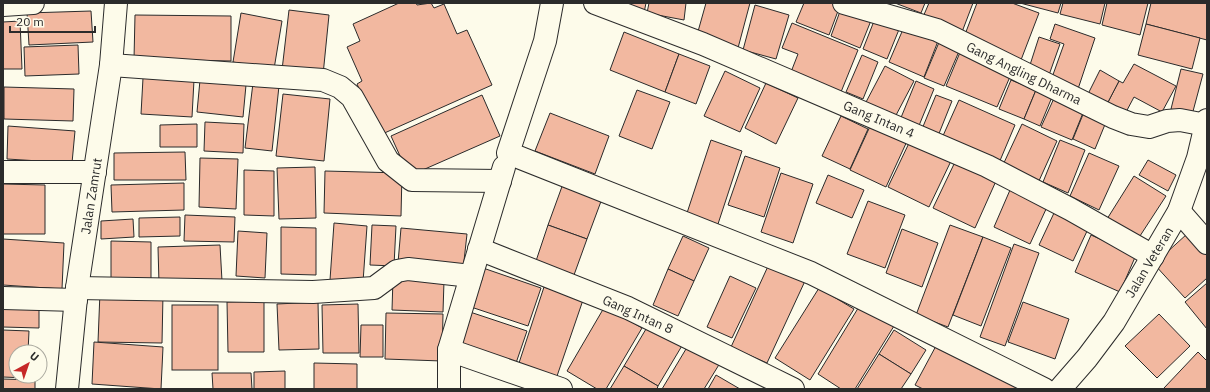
<svg xmlns="http://www.w3.org/2000/svg" width="1210" height="392" font-family="'IBM Plex Sans',sans-serif">
	<style>
		.building { fill: #f2b8a0; stroke: #2b2b2b }
		.lines { fill: none; stroke-linecap: round; stroke-linejoin: round }
		.minor-casing { stroke: #2b2b2b; stroke-width: 24 }
		.minor { stroke: #fdfbea; stroke-width: 22 }
		.labels { text-anchor: middle; stroke-width: 3; stroke-linejoin: round; paint-order: stroke }
		.street-label { font-size: 13px; fill: #2b2b2b; stroke: #fdfbea }
	</style>
	<rect width="100%" height="100%" fill="#fdfbea"/>
	<g class="building">
		<polygon points="399,3 416,3 417,5 431,3 434,8 444,4 457,34 467,30 492,85 380,135 357,84 362,81 347,47 360,41 353,24"/>
		<polygon points="614,3 646,3 644,13"/>
		<polygon points="649,3 686,3 684,20 647,13"/>
		<polygon points="706,3 750,3 738,48 697,35"/>
		<polygon points="804,3 841,3 829,35 796,22"/>
		<polygon points="843,3 874,13 860,48 831,36"/>
		<polygon points="895,3 925,3 921,13"/>
		<polygon points="929,3 973,3 962,32 923,17"/>
		<polygon points="977,3 1012,3 1039,13 1021,60 964,37"/>
		<polygon points="1020,3 1061,3 1058,13"/>
		<polygon points="1063,3 1105,3 1100,24 1060,14"/>
		<polygon points="1107,3 1148,3 1140,35 1102,25"/>
		<polygon points="1151,3 1207,3 1207,40 1146,24"/>
		<polygon points="755,5 789,15 776,59 743,50"/>
		<polygon points="289,10 329,15 323,75 282,70"/>
		<polygon points="91,11 93,42 29,45 27,13"/>
		<polygon points="241,13 282,21 274,69 233,62"/>
		<polygon points="135,15 231,16 231,61 134,59"/>
		<polygon points="876,16 900,27 887,59 863,49"/>
		<polygon points="20,21 22,69 3,69 3,22"/>
		<polygon points="792,23 858,50 841,92 791,72 798,54 782,48"/>
		<polygon points="1055,24 1095,38 1077,92 1050,83 1064,44 1050,39"/>
		<polygon points="1146,24 1200,38 1192,69 1138,55"/>
		<polygon points="904,27 938,41 924,77 889,62"/>
		<polygon points="624,32 679,54 665,92 610,70"/>
		<polygon points="1039,37 1060,44 1049,75 1029,68"/>
		<polygon points="940,40 960,49 944,86 924,78"/>
		<polygon points="78,45 79,74 25,76 24,47"/>
		<polygon points="961,50 1012,72 997,107 946,86"/>
		<polygon points="679,54 710,66 696,104 665,92"/>
		<polygon points="862,55 878,62 863,99 846,92"/>
		<polygon points="1134,64 1176,86 1162,112 1134,97 1125,114 1107,104 1119,81 1123,83"/>
		<polygon points="885,66 914,81 894,119 865,104"/>
		<polygon points="1181,69 1203,74 1192,115 1171,109"/>
		<polygon points="1100,70 1119,81 1107,104 1088,94"/>
		<polygon points="725,71 760,88 740,132 704,116"/>
		<polygon points="143,78 194,80 192,117 141,114"/>
		<polygon points="200,80 246,85 243,117 197,112"/>
		<polygon points="1011,80 1036,90 1024,119 999,109"/>
		<polygon points="916,81 934,89 918,128 900,120"/>
		<polygon points="253,83 279,86 272,151 245,148"/>
		<polygon points="766,83 798,98 776,144 745,128"/>
		<polygon points="4,87 74,89 73,121 4,119"/>
		<polygon points="637,90 670,102 652,149 619,136"/>
		<polygon points="1036,90 1052,97 1040,126 1024,119"/>
		<polygon points="283,94 330,99 324,161 276,156"/>
		<polygon points="482,95 500,136 409,176 391,136"/>
		<polygon points="936,95 952,101 938,136 922,129"/>
		<polygon points="1055,96 1085,108 1072,140 1041,127"/>
		<polygon points="959,100 1015,125 999,163 942,138"/>
		<polygon points="1084,112 1106,122 1095,149 1073,139"/>
		<polygon points="550,113 609,136 595,174 535,151"/>
		<polygon points="841,116 868,129 850,169 822,156"/>
		<polygon points="205,122 244,124 243,153 204,151"/>
		<polygon points="872,122 908,139 886,187 850,170"/>
		<polygon points="197,124 197,147 160,147 160,125"/>
		<polygon points="1022,124 1057,141 1038,183 1002,167"/>
		<polygon points="8,126 75,131 72,163 7,159"/>
		<polygon points="711,140 742,151 717,227 686,216"/>
		<polygon points="1060,140 1085,150 1068,193 1043,182"/>
		<polygon points="910,141 951,161 929,207 888,187"/>
		<polygon points="185,152 186,180 114,180 114,153"/>
		<polygon points="1089,153 1119,166 1099,210 1070,196"/>
		<polygon points="745,156 780,168 764,217 728,205"/>
		<polygon points="200,158 238,159 236,209 199,207"/>
		<polygon points="1148,160 1176,175 1168,191 1139,175"/>
		<polygon points="955,162 996,181 975,228 933,208"/>
		<polygon points="315,167 316,218 279,219 277,168"/>
		<polygon points="244,170 274,171 274,216 244,215"/>
		<polygon points="325,171 402,173 401,216 324,213"/>
		<polygon points="781,173 813,184 793,243 761,232"/>
		<polygon points="828,175 864,190 852,218 816,203"/>
		<polygon points="1134,176 1166,196 1138,239 1107,219"/>
		<polygon points="564,181 603,196 587,239 548,225"/>
		<polygon points="184,183 184,210 112,212 111,185"/>
		<polygon points="3,184 45,185 45,234 3,234"/>
		<polygon points="1010,190 1047,207 1030,244 994,227"/>
		<polygon points="868,201 905,215 885,268 847,254"/>
		<polygon points="1054,213 1088,229 1073,261 1039,245"/>
		<polygon points="185,215 235,217 234,242 184,241"/>
		<polygon points="180,217 180,236 139,237 139,218"/>
		<polygon points="133,219 134,237 101,239 101,221"/>
		<polygon points="334,223 367,226 363,282 330,280"/>
		<polygon points="372,225 396,226 394,266 370,265"/>
		<polygon points="548,225 587,239 574,275 536,261"/>
		<polygon points="950,225 983,237 948,327 916,315"/>
		<polygon points="281,227 316,228 316,275 281,274"/>
		<polygon points="401,228 467,234 463,270 398,263"/>
		<polygon points="902,229 938,243 922,287 886,273"/>
		<polygon points="238,231 267,233 265,278 236,276"/>
		<polygon points="1187,234 1207,256 1207,278 1185,298 1154,264"/>
		<polygon points="1091,235 1136,255 1120,292 1075,272"/>
		<polygon points="683,236 709,248 694,281 668,269"/>
		<polygon points="983,237 1011,248 981,326 953,315"/>
		<polygon points="3,239 64,243 62,289 3,285"/>
		<polygon points="111,241 151,242 151,283 111,282"/>
		<polygon points="1014,244 1039,253 1005,346 980,337"/>
		<polygon points="220,245 222,281 159,284 158,247"/>
		<polygon points="769,264 805,281 767,363 731,347"/>
		<polygon points="483,268 541,288 528,326 471,307"/>
		<polygon points="668,269 694,281 678,316 653,305"/>
		<polygon points="730,276 756,288 732,338 707,327"/>
		<polygon points="393,278 444,281 443,312 392,310"/>
		<polygon points="1207,283 1207,329 1185,302"/>
		<polygon points="544,287 583,300 556,379 518,366"/>
		<polygon points="819,288 854,309 810,380 775,358"/>
		<polygon points="100,292 163,294 162,343 98,342"/>
		<polygon points="3,301 39,303 39,328 3,327"/>
		<polygon points="264,301 264,352 228,352 227,302"/>
		<polygon points="318,302 319,349 279,350 277,304"/>
		<polygon points="1023,302 1069,319 1055,359 1008,342"/>
		<polygon points="358,304 359,353 323,353 322,305"/>
		<rect x="172" y="305" width="46" height="65"/>
		<polygon points="860,305 894,326 855,389 841,389 818,374"/>
		<polygon points="605,306 642,328 606,389 597,389 567,371"/>
		<polygon points="470,312 527,331 515,366 458,347"/>
		<polygon points="386,313 443,314 442,361 385,359"/>
		<polygon points="1159,314 1190,346 1157,378 1125,346"/>
		<polygon points="649,324 683,344 658,386 624,366"/>
		<polygon points="361,325 383,325 383,357 360,357"/>
		<polygon points="3,330 29,331 28,352 16,352 16,376 28,376 27,378 3,377"/>
		<polygon points="894,330 926,350 911,374 879,354"/>
		<polygon points="94,342 163,347 161,389 92,384"/>
		<polygon points="689,344 720,363 704,389 662,389"/>
		<polygon points="937,344 1034,389 923,389 915,385"/>
		<polygon points="1198,352 1207,361 1207,389 1165,389 1164,388"/>
		<polygon points="879,354 911,374 901,389 857,389"/>
		<polygon points="314,363 357,364 357,389 314,389"/>
		<polygon points="624,366 658,386 657,389 610,389"/>
		<polygon points="285,371 285,389 254,389 254,372"/>
		<polygon points="212,373 251,373 252,389 213,389"/>
		<polygon points="716,375 740,389 708,389"/>
		<polygon points="3,379 35,380 35,389 3,389"/>
	</g>
	<g class="lines">
		<defs>
			<g id="minor">
				<polyline points="552,3 545,41 508,153 811,273 1044,389"/>
				<polyline points="595,3 703,44 987,166 1070,209 1153,256"/>
				<polyline points="844,3 937,30 1113,117 1131,124 1149,127 1167,121 1180,120 1206,125"/>
				<polyline points="3,5 33,3"/>
				<polyline points="111,65 323,80 340,87 352,97 388,161 412,180 500,181"/>
				<polyline points="3,172 95,172"/>
				<polyline points="1179,211 1207,243"/>
				<polyline points="479,249 628,308 793,389"/>
				<polyline points="77,288 313,292 374,288 397,271 408,269 471,276"/>
				<polyline points="3,298 76,300"/>
				<polyline points="449,350 561,389"/>
				<polyline points="67,389 77,288 111,65 116,3"/>
				<polyline points="449,389 449,350 504,167"/>
				<polyline points="1060,389 1087,358 1114,322 1179,211 1198,158 1207,120"/>
			</g>
		</defs>
		<use href="#minor" class="minor-casing"/>
		<use href="#minor" class="minor"/>
	</g>
	<g class="labels">
		<g class="street-label">
			<text transform="translate(1024 73) rotate(26)" y="5">Gang Angling Dharma</text>
			<text transform="translate(879 119) rotate(23)" y="5">Gang Intan 4</text>
			<text transform="translate(91 196) rotate(-81)" y="5">Jalan Zamrut</text>
			<text transform="translate(1149 262) rotate(-59)" y="5">Jalan Veteran</text>
			<text transform="translate(638 314) rotate(24)" y="5">Gang Intan 8</text>
		</g>
	</g>
	<rect width="1210" height="392" fill="none" stroke="#2b2b2b" stroke-width="8"/>
	<g transform="translate(28 364) rotate(40)"><circle r="19" fill="#fdfbea" stroke="#a9a89e"/>
	<path d="M0-3L7 15L0 10L-7 15Z" fill="#c62828"/>
	<text y="-6" font-size="11" font-weight="bold" text-anchor="middle" fill="#2b2b2b">U</text>
	</g>
	<path d="M10 26v6h85v-6" fill="none" stroke="#2b2b2b" stroke-width="2"/>
	<text x="16" y="26" font-size="12" fill="#2b2b2b" stroke="#fdfbea" stroke-width="3" paint-order="stroke">20 m</text>
</svg>
